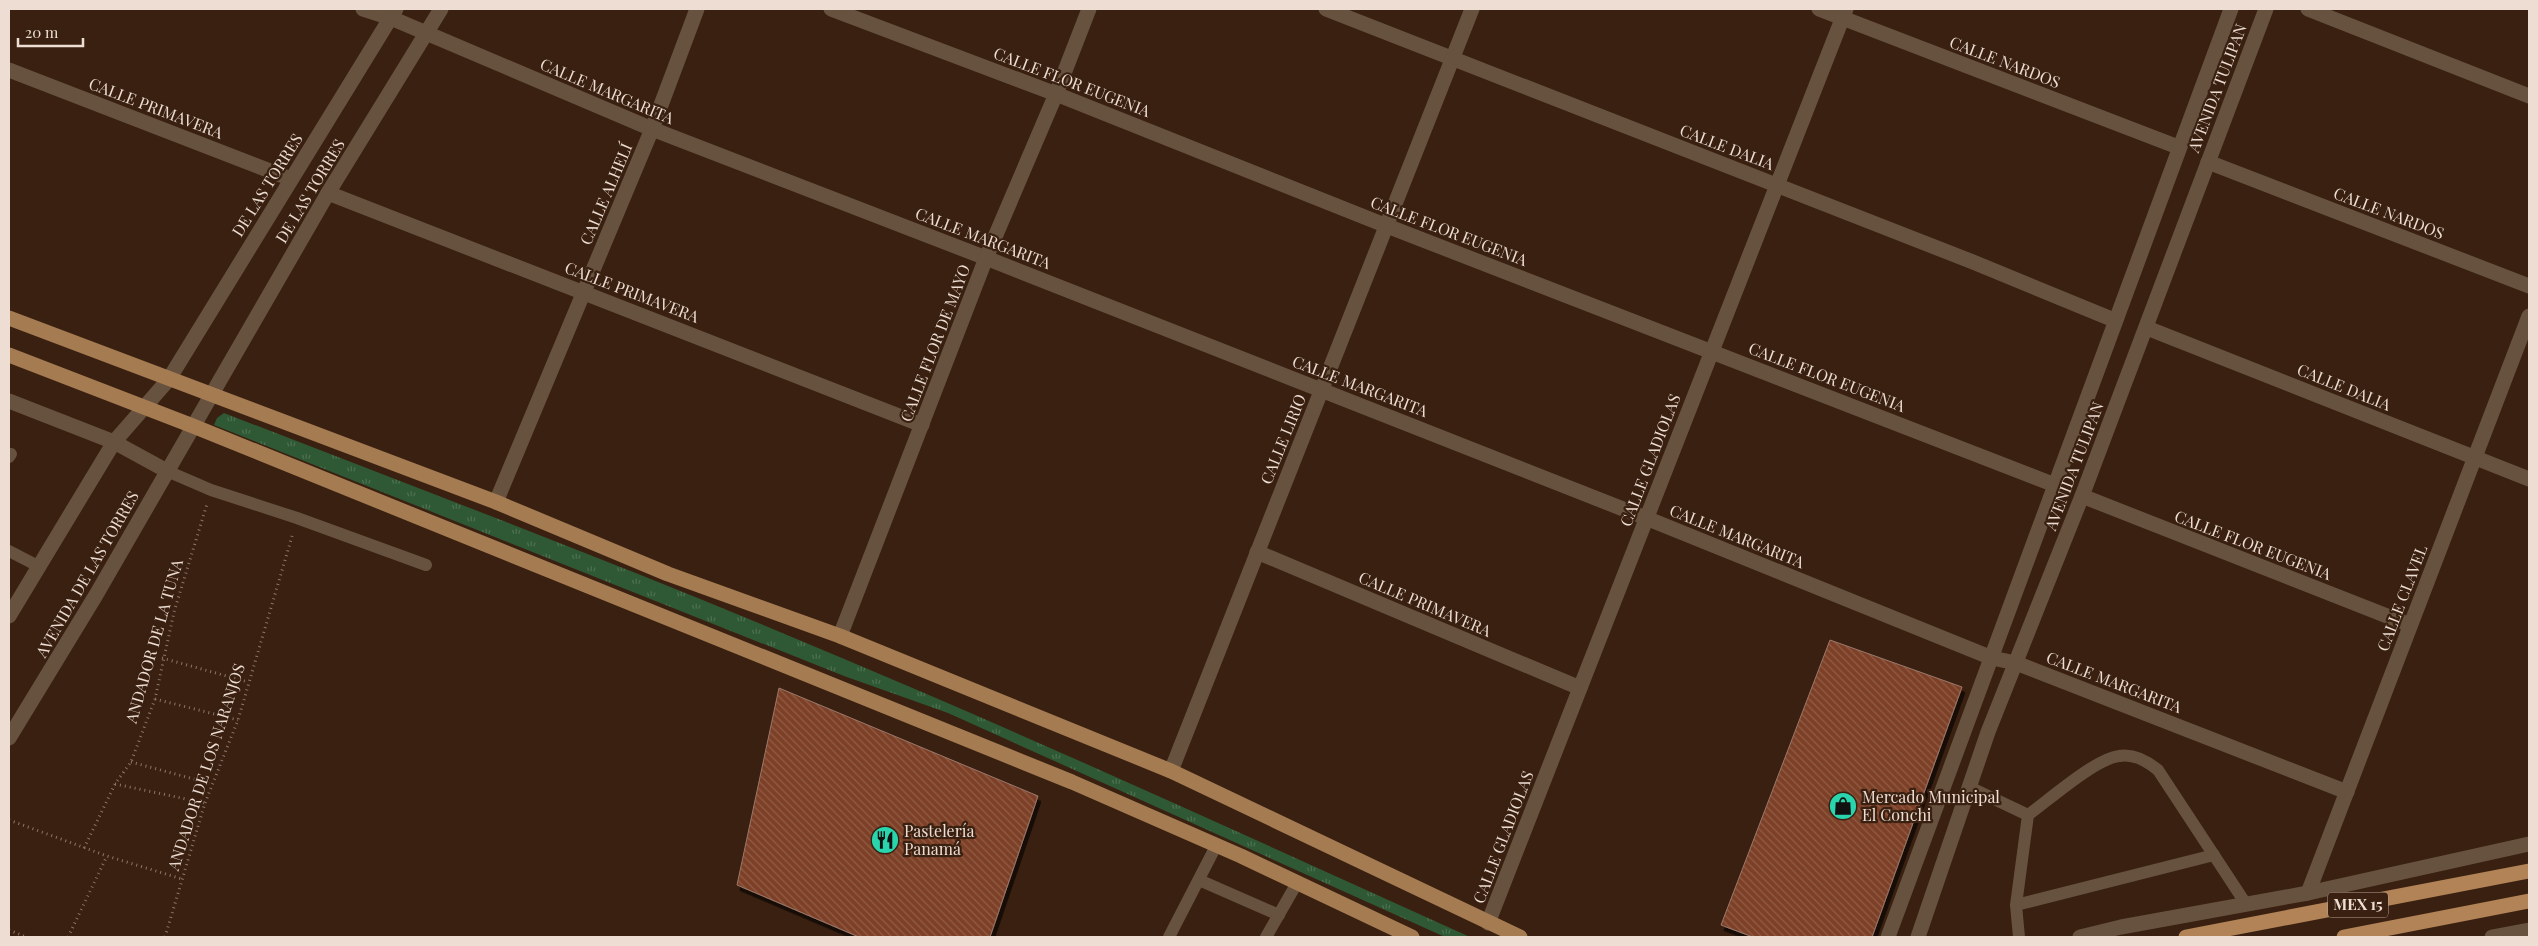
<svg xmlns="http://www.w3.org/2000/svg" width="2538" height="946" font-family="'Playfair Display',serif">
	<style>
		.grass { fill: url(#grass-tufts) }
		.building { fill: url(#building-back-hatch); stroke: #9b796c; filter: url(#shadow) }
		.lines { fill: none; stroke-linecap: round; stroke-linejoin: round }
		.path { stroke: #8c776a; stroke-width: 3; stroke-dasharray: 1 4; stroke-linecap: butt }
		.service { stroke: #66523e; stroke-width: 12 }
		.minor { stroke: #66523e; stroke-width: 15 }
		.tertiary { stroke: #66523e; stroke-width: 15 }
		.primary { stroke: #a57b52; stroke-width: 15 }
		.trunk { stroke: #b18356; stroke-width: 15 }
		.labels { text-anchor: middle; stroke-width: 4.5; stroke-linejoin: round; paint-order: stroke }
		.shield { fill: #392010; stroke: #b7a498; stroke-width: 1 }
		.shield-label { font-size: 15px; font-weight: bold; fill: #edddd3 }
		.street-label { font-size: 16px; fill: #edddd3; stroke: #392010 }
		.poi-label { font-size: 16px; fill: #edddd3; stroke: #392010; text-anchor: start }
	</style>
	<defs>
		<pattern id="grass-tufts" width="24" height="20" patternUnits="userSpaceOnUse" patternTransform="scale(1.25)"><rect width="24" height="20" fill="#2e5934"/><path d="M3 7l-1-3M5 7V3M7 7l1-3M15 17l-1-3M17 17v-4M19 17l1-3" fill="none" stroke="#4d7050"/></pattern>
		<pattern id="building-back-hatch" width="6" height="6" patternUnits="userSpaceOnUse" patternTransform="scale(1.25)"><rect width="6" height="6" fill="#7d4128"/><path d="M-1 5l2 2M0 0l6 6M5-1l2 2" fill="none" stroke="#905c46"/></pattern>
		<filter id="shadow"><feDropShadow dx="3" dy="5.5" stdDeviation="0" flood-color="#0009"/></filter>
	</defs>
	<rect width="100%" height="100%" fill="#392010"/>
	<path class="grass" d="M224 413C433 494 643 573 849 661 1058 749 1264 844 1470 937H1445L948 713 844 676 214 425 217 418Z"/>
	<g class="building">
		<polygon points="1830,640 1962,687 1872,937 1753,937 1721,925"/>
		<polygon points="779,688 1038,796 990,937 859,937 737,885"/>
	</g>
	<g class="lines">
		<g class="path">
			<polyline points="162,658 248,682"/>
			<polyline points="155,699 238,720"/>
			<polyline points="131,762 212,784"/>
			<polyline points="115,784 205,803"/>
			<polyline points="9,820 107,856 182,879"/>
			<polyline points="84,848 115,784 131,762 155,699 174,612 207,504"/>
			<polyline points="9,930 26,937"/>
			<polyline points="68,937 107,856"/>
			<polyline points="165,937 205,803 238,720 293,533"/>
		</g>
		<g class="service">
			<polyline points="9,457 11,454"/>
			<polyline points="167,471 211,490 297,518 426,565"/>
			<polyline points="9,551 40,567"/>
			<polyline points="1969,787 2028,815"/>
			<polyline points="1199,880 1279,915"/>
			<polyline points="2016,905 2214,855"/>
			<polyline points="1169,937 1216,846"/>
			<polyline points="1266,937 1297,883"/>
			<path d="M2019 937 2016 905 2028 815C2050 799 2095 759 2119 756 2134 753 2147 761 2158 770L2246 904"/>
		</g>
		<g class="minor">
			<polyline points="363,9 391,18 652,129 986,258 1646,518 1992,658 2016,663 2347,792"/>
			<polyline points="831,9 1056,94 1387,226 2055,485"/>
			<polyline points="1326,9 1973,262 2114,320"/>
			<polyline points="1819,9 2178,147"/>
			<polyline points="2308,9 2529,96"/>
			<polyline points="9,70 291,179"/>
			<polyline points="2208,162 2529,286"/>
			<polyline points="328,193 922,425"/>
			<polyline points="2147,328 2529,479"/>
			<polyline points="9,401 114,442 167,471"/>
			<polyline points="2082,496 2410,625"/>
			<polyline points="496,502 652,129 697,9"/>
			<polyline points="1257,552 1580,688"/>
			<polyline points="840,636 986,258 1056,94 1089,9"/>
			<polyline points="1171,771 1472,9"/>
			<polyline points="2308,893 2529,316"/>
			<polyline points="1488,923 1846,9"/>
			<polyline points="1888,937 2231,9"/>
			<polyline points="1918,937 1988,732 2082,496 2266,9"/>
		</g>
		<g class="tertiary">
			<polyline points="9,616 114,442 169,379 396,9"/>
			<polyline points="9,738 96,595 328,193 441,9"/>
			<polyline points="2080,937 2121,927 2308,893 2529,844"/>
			<polyline points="2492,937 2529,930"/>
		</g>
		<g class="primary">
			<polyline points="9,318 496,502 668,574 840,636 1171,771 1520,937"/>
			<polyline points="9,355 193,426 1072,782 1241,856 1412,937"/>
		</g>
		<g class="trunk">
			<polyline points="2186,937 2529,871"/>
			<polyline points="2344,937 2529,901"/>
		</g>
	</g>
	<defs>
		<symbol id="shop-disc" viewBox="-11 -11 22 22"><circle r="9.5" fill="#29d5ac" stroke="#392010"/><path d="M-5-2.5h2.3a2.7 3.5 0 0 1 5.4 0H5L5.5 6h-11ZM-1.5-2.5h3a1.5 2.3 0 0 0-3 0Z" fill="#111"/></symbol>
		<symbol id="restaurant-disc" viewBox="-11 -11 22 22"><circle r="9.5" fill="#29d5ac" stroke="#392010"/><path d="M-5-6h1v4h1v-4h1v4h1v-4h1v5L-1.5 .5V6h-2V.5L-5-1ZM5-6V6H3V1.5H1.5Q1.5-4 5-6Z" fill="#111"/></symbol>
	</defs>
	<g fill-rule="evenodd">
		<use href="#shop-disc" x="1827" y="790" width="32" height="32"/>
		<use href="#restaurant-disc" x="869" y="824" width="32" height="32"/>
	</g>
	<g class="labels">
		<rect class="shield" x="2328" y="892.5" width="60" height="25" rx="4"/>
		<g class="shield-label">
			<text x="2358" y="910">MEX 15</text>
		</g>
		<g class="street-label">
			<text transform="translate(2005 62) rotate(21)" y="6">CALLE NARDOS</text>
			<text transform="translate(1072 82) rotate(21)" y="6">CALLE FLOR EUGENIA</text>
			<text transform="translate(2217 88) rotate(-69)" y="6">AVENIDA TULIPAN</text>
			<text transform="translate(607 91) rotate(23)" y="6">CALLE MARGARITA</text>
			<text transform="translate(156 108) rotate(21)" y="6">CALLE PRIMAVERA</text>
			<text transform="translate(1727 147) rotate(21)" y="6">CALLE DALIA</text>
			<text transform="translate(267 185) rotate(-58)" y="6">DE LAS TORRES</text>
			<text transform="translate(310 191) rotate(-59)" y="6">DE LAS TORRES</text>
			<text transform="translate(606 194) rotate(-67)" y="6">CALLE ALHELÍ</text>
			<text transform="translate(2389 213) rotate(21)" y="6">CALLE NARDOS</text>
			<text transform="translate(1449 231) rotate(21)" y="6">CALLE FLOR EUGENIA</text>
			<text transform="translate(983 238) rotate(21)" y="6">CALLE MARGARITA</text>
			<text transform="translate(632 292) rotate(21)" y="6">CALLE PRIMAVERA</text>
			<text transform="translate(935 343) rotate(-69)" y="6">CALLE FLOR DE MAYO</text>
			<text transform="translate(1827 377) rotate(21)" y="6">CALLE FLOR EUGENIA</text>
			<text transform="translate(1360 386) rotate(21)" y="6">CALLE MARGARITA</text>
			<text transform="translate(2344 387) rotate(22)" y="6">CALLE DALIA</text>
			<text transform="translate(1283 439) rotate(-68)" y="6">CALLE LIRIO</text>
			<text transform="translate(1650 460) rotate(-69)" y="6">CALLE GLADIOLAS</text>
			<text transform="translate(2074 466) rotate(-69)" y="6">AVENIDA TULIPAN</text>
			<text transform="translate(1737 536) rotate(22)" y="6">CALLE MARGARITA</text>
			<text transform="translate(2253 545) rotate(21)" y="6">CALLE FLOR EUGENIA</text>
			<text transform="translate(87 574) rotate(-60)" y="6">AVENIDA DE LAS TORRES</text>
			<text transform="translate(2402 598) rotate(-69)" y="6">CALLE CLAVEL</text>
			<text transform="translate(1425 604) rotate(23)" y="6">CALLE PRIMAVERA</text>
			<text transform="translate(154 641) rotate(-74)" y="6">ANDADOR DE LA TUNA</text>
			<text transform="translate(2114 682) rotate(21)" y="6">CALLE MARGARITA</text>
			<text transform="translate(206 767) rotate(-72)" y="6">ANDADOR DE LOS NARANJOS</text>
			<text transform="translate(1503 837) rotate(-69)" y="6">CALLE GLADIOLAS</text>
		</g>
		<g class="poi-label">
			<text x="1862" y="803">Mercado Municipal<tspan x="1862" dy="18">El Conchi</tspan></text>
			<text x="904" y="837">Pastelería<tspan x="904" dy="18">Panamá</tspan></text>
		</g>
	</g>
	<rect width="2538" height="946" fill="none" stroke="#edddd3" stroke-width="20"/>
	<path d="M18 38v8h65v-8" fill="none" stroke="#edddd3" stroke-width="2.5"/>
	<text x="25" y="38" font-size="15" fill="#edddd3" stroke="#392010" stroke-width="4" paint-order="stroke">20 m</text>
</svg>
